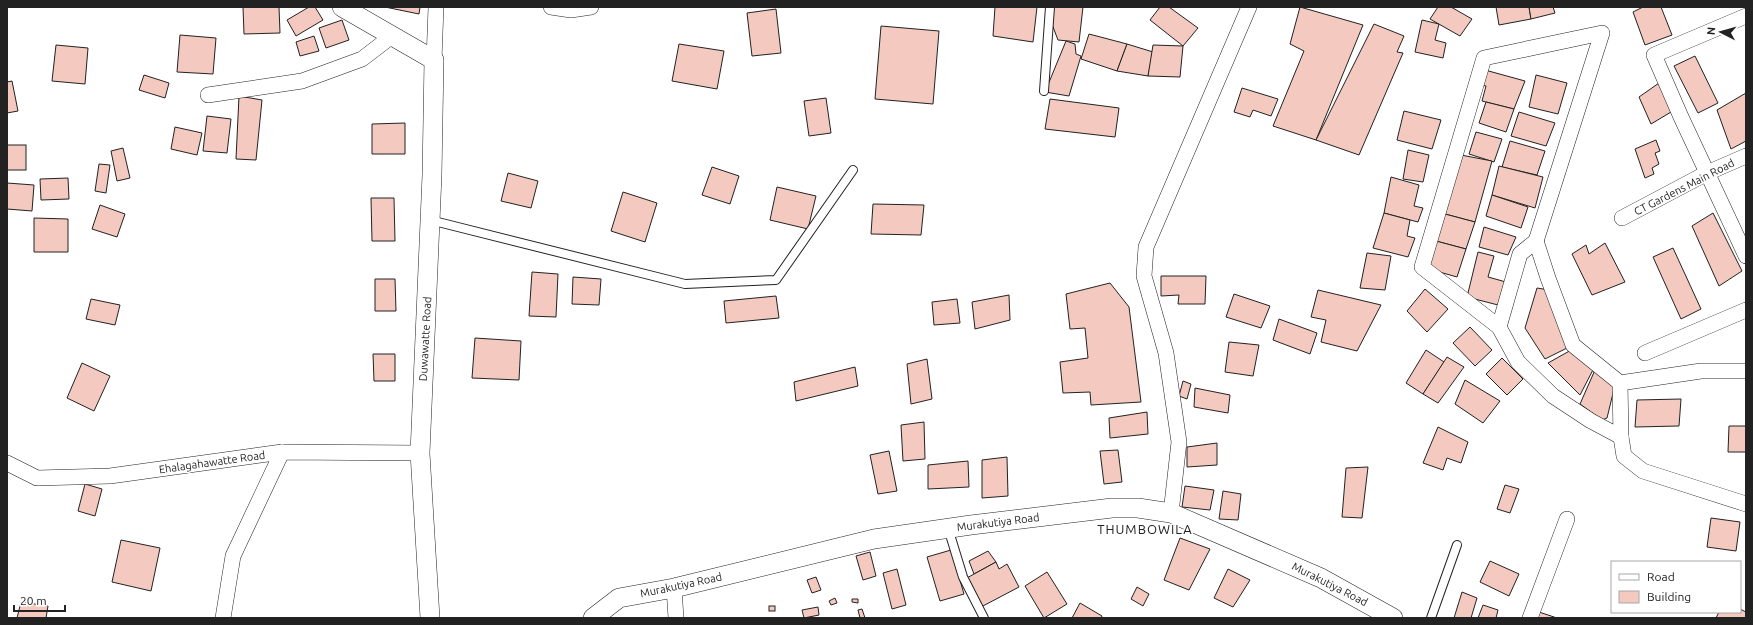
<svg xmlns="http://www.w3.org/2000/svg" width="1753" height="625" font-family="Ubuntu,sans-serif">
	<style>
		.building { fill: #f3c9c0; stroke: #222 }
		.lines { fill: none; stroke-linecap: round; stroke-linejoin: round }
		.service-casing { stroke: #222; stroke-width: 10 }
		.minor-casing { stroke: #222; stroke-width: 16 }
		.tertiary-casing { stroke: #222; stroke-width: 20 }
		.service { stroke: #fff; stroke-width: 8 }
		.minor { stroke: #fff; stroke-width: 15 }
		.tertiary { stroke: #fff; stroke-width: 19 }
		.labels { text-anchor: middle; stroke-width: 3; stroke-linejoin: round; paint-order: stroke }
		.street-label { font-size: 11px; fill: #222; stroke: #fff }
		.quarter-label { font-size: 13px; letter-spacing: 1px; fill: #222; stroke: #fff }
	</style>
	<rect width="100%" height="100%" fill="#fff"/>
	<g class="building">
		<polygon points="243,7 279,7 280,33 244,34"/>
		<polygon points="309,7 315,7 323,20 296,36 287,20"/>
		<polygon points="385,7 420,7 419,14"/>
		<polygon points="995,7 1037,7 1033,42 993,36"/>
		<polygon points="1051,7 1083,7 1079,42 1058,40 1050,19"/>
		<polygon points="1160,7 1169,7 1198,28 1183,46 1150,20"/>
		<polygon points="1300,7 1363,25 1316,140 1273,126 1304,51 1290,44"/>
		<polygon points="1438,7 1451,7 1472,19 1460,36 1430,19"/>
		<polygon points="1496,7 1529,7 1531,19 1499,25"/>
		<polygon points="1529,7 1553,7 1555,13 1531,19"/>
		<polygon points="1643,7 1661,7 1672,35 1645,45 1633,12"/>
		<polygon points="776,9 781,53 752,56 747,13"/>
		<polygon points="342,20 349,40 326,48 319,28"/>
		<polygon points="1422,20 1439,24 1435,40 1446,43 1443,58 1415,52"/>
		<polygon points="1374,24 1404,36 1397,52 1403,53 1359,155 1316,140"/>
		<polygon points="881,26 939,31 933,104 875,99"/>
		<polygon points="1089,34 1127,44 1117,71 1081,59"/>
		<polygon points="180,35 216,38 213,74 177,72"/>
		<polygon points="314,36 319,51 300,56 296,42"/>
		<polygon points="1066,41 1075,44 1076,54 1081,56 1069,96 1045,92"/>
		<polygon points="679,44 724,51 717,89 672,81"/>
		<polygon points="1127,44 1153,52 1148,76 1117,71"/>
		<polygon points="56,45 88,48 85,84 52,81"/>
		<polygon points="1153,45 1183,46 1180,77 1148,76"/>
		<polygon points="1695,56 1718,103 1698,113 1674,66"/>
		<polygon points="1485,70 1525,81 1514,109 1482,101 1486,86 1481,85"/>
		<polygon points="144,75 169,83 165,98 139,90"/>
		<polygon points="1536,75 1567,83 1558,114 1529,107"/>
		<polygon points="12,81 18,111 7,113 7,82"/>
		<polygon points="1659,83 1671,112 1651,124 1639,97"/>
		<polygon points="1242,88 1278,99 1271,116 1253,110 1250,117 1234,112"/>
		<polygon points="1746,93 1746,141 1731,149 1717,110"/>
		<polygon points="239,96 262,100 256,160 236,159"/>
		<polygon points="826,98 831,133 809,136 804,101"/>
		<polygon points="1050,99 1119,108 1115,137 1045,129"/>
		<polygon points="1486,102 1514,109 1506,132 1479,123"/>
		<polygon points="1404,111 1441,120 1432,149 1397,140"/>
		<polygon points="1519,112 1555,123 1546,146 1511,136"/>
		<polygon points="207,116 231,119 227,153 203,151"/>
		<polygon points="405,123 405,154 372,154 372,124"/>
		<polygon points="175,127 202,133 197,155 171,149"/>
		<polygon points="1476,132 1502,139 1494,162 1469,154"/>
		<polygon points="1656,140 1660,151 1655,153 1659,164 1652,168 1654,174 1645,178 1635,149"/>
		<polygon points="1510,141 1545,151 1537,175 1502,167"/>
		<rect x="7" y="145" width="19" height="25"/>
		<polygon points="123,148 130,178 117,181 111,151"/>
		<polygon points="1408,150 1429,155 1423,182 1403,179"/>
		<polygon points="1461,155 1492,161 1475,222 1445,214"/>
		<polygon points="99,164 110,165 106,193 95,191"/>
		<polygon points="1499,166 1543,177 1535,208 1492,195"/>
		<polygon points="712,167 739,176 730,204 702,195"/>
		<polygon points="508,173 538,181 531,208 501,201"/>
		<polygon points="1391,177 1419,185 1414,206 1423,208 1418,222 1384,213"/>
		<polygon points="68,178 69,199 41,200 40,179"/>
		<polygon points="7,183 34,185 32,211 7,209"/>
		<polygon points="777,187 816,196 808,229 770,220"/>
		<polygon points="623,192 657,203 645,242 611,231"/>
		<polygon points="1492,195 1528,207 1521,228 1486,216"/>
		<polygon points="371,198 394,198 395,241 372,241"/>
		<polygon points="873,204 924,205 921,235 871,234"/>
		<polygon points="100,205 125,214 117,237 92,229"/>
		<polygon points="1384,213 1410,220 1407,236 1415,238 1408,257 1373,248"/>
		<polygon points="1713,213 1742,271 1719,286 1692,226"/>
		<polygon points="1445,214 1475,222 1466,249 1436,241"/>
		<polygon points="34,218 68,219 68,252 34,252"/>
		<polygon points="1484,227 1516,237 1508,255 1479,247"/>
		<polygon points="1436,241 1466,249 1457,277 1429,269"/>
		<polygon points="1605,243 1625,282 1592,295 1572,254 1586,245 1589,254"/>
		<polygon points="1673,248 1701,309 1681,319 1653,257"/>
		<polygon points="1478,252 1494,256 1488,277 1506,282 1498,305 1467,297"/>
		<polygon points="1367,253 1391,256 1385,290 1360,288"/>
		<polygon points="532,272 558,274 556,317 529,316"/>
		<polygon points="1161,276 1206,276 1205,304 1178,304 1179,295 1161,296"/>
		<polygon points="573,277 601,279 599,305 572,304"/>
		<polygon points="375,279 395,279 396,311 375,311"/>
		<polygon points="1110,283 1129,307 1141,402 1091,405 1090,392 1063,393 1060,362 1088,358 1085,328 1070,329 1066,294"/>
		<polygon points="1537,288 1549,290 1571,346 1545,359 1525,328"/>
		<polygon points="1425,289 1448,309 1427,332 1407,311"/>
		<polygon points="1318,290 1381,305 1357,351 1321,342 1326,320 1311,317"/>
		<polygon points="1234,294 1270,306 1261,328 1226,317"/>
		<polygon points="1009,295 1010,320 975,329 972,302"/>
		<polygon points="776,296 779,318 726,323 724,301"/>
		<polygon points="91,299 120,305 115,325 86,319"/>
		<polygon points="957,299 960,323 934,325 932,302"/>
		<polygon points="1279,319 1317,333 1310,354 1273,340"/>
		<polygon points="1470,327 1492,350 1475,366 1453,343"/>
		<polygon points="475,338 521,341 519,380 472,378"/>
		<polygon points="1229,342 1259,345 1253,376 1225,372"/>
		<polygon points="1573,349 1595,366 1580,395 1548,363"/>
		<polygon points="1426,350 1444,362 1423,394 1406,383"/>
		<polygon points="373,354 395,354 395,381 374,381"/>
		<polygon points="1447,357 1464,367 1438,403 1423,394"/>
		<polygon points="1502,358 1523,379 1507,395 1486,374"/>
		<polygon points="927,359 932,399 911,404 907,364"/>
		<polygon points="82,363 110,376 94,411 67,398"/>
		<polygon points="855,367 858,386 796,401 794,382"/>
		<polygon points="1595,370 1615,385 1607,418 1602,420 1580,404"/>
		<polygon points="1465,380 1500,401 1483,423 1455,404"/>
		<polygon points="1183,381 1191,384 1187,399 1179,396"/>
		<polygon points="1195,388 1230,395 1228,413 1194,407"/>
		<polygon points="1681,399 1679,426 1635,427 1637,400"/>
		<polygon points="1147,412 1148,434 1110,438 1109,418"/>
		<polygon points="924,422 925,459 903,461 901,425"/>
		<polygon points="1729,426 1746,426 1746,452 1728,452"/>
		<polygon points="1438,427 1468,442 1461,463 1447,458 1443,470 1423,463"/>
		<polygon points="1217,443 1217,465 1187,467 1187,447"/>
		<polygon points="1118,450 1122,482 1104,484 1100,451"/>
		<polygon points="889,451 897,491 878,494 870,455"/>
		<polygon points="1007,457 1008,496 982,498 982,460"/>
		<polygon points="968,461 969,487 928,489 928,465"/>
		<polygon points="1368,467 1362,518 1342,517 1346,468"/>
		<polygon points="85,484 102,489 95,516 78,511"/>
		<polygon points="1505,485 1519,489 1510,513 1497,509"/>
		<polygon points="1185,486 1214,490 1210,510 1182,507"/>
		<polygon points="1223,491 1241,494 1238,520 1219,519"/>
		<polygon points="1711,518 1740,522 1736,551 1707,547"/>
		<polygon points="1180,538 1210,549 1189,590 1164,580"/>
		<polygon points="121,540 160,548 151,591 112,582"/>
		<polygon points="951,550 964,594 940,601 927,557"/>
		<polygon points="988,551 996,562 974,574 969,561"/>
		<polygon points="870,552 876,576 863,580 856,556"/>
		<polygon points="1490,561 1519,574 1509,596 1480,582"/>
		<polygon points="996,562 999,569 1007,564 1019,587 981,607 965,579"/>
		<polygon points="897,569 906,605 892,609 883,573"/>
		<polygon points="1228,569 1250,580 1233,607 1214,598"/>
		<polygon points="1047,572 1067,604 1044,618 1025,586"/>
		<polygon points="816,577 821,590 812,593 807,580"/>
		<polygon points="1137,587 1149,594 1143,606 1131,599"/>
		<polygon points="1462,592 1477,598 1471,618 1454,618"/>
		<polygon points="835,598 837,603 831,605 829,601"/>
		<polygon points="852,599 858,599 858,603 852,602"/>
		<polygon points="21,602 48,606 46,618 17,618"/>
		<polygon points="1080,603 1102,616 1101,618 1072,618"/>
		<polygon points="1483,605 1498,610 1496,618 1478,618"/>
		<rect x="769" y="606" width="6" height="5"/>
		<polygon points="818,607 819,615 804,618 802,610"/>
		<polygon points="862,609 865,618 860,618 858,610"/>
		<polygon points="1740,609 1746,612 1746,618 1716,618 1719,612 1740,612"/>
		<polygon points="1536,611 1557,618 1534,618"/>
	</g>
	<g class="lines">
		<defs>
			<g id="service">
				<polyline points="1044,91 1050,7"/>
				<polyline points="430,220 685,284 776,280 853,170"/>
				<polyline points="948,528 963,577 984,618"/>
				<polyline points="1431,618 1457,545"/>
			</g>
			<g id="minor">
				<polyline points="551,7 571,10 591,7"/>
				<polyline points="1746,16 1654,55 1681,117 1746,256"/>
				<polyline points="434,60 436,7"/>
				<polyline points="208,95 302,81 362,59 392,36"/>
				<polyline points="1622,218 1707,173 1746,156"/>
				<polyline points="1499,327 1422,267 1484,58 1602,33 1536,241"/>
				<polyline points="1645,353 1746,310"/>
				<polyline points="1620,383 1621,437 1591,421 1553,396 1518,362 1499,327 1520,254 1536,241 1548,278 1573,345 1620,383 1701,371 1746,371"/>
				<polyline points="1621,437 1624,456 1643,471 1746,504"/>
				<polyline points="7,463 37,478 110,476 282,452 420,453"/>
				<polyline points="1171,513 1179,442 1166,353 1144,276 1146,247 1249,7"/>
				<polyline points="674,588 676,618"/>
				<polyline points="223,618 233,556 282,452"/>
				<polyline points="1530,618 1567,519"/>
			</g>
			<g id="tertiary">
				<polyline points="342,7 434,60 432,175 420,453 430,618"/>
				<polyline points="593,618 619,598 674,588 874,539 971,525 1112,508 1138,508 1171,513 1321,578 1393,618"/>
			</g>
		</defs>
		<use href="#service" class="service-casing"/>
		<use href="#minor" class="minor-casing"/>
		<use href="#tertiary" class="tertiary-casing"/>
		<use href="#service" class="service"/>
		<use href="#minor" class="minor"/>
		<use href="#tertiary" class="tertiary"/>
	</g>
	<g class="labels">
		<g class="street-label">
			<text transform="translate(1684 187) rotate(-27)" y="4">CT Gardens Main Road</text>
			<text transform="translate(425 339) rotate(-87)" y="4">Duwawatte Road</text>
			<text transform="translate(212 462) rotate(-8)" y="4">Ehalagahawatte Road</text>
			<text transform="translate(998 522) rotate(-7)" y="4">Murakutiya Road</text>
			<text transform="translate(1330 584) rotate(27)" y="4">Murakutiya Road</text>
			<text transform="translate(681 585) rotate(-12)" y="4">Murakutiya Road</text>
		</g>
		<g class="quarter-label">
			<text x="1145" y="534">THUMBOWILA</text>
		</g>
	</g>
	<rect width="1753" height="625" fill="none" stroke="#222222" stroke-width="16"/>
	<rect x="1611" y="561" width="130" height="52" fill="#ffffff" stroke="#a7a7a7"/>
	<rect x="1619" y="574" width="20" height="6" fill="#ffffff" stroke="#a7a7a7"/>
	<text x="1647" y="581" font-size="12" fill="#222222">Road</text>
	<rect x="1619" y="591" width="20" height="12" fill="#f3c9c0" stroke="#a7a7a7"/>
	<text x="1647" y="601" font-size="12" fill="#222222">Building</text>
	<g transform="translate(1721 32) rotate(276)" stroke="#ffffff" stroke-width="3" paint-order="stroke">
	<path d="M0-3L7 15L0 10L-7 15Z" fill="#222222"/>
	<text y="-6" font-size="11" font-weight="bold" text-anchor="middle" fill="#222222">N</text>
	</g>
	<path d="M14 605v6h51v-6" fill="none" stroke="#222222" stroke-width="2"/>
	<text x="20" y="605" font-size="12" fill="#222222" stroke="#ffffff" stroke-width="3" paint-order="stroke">20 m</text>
</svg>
